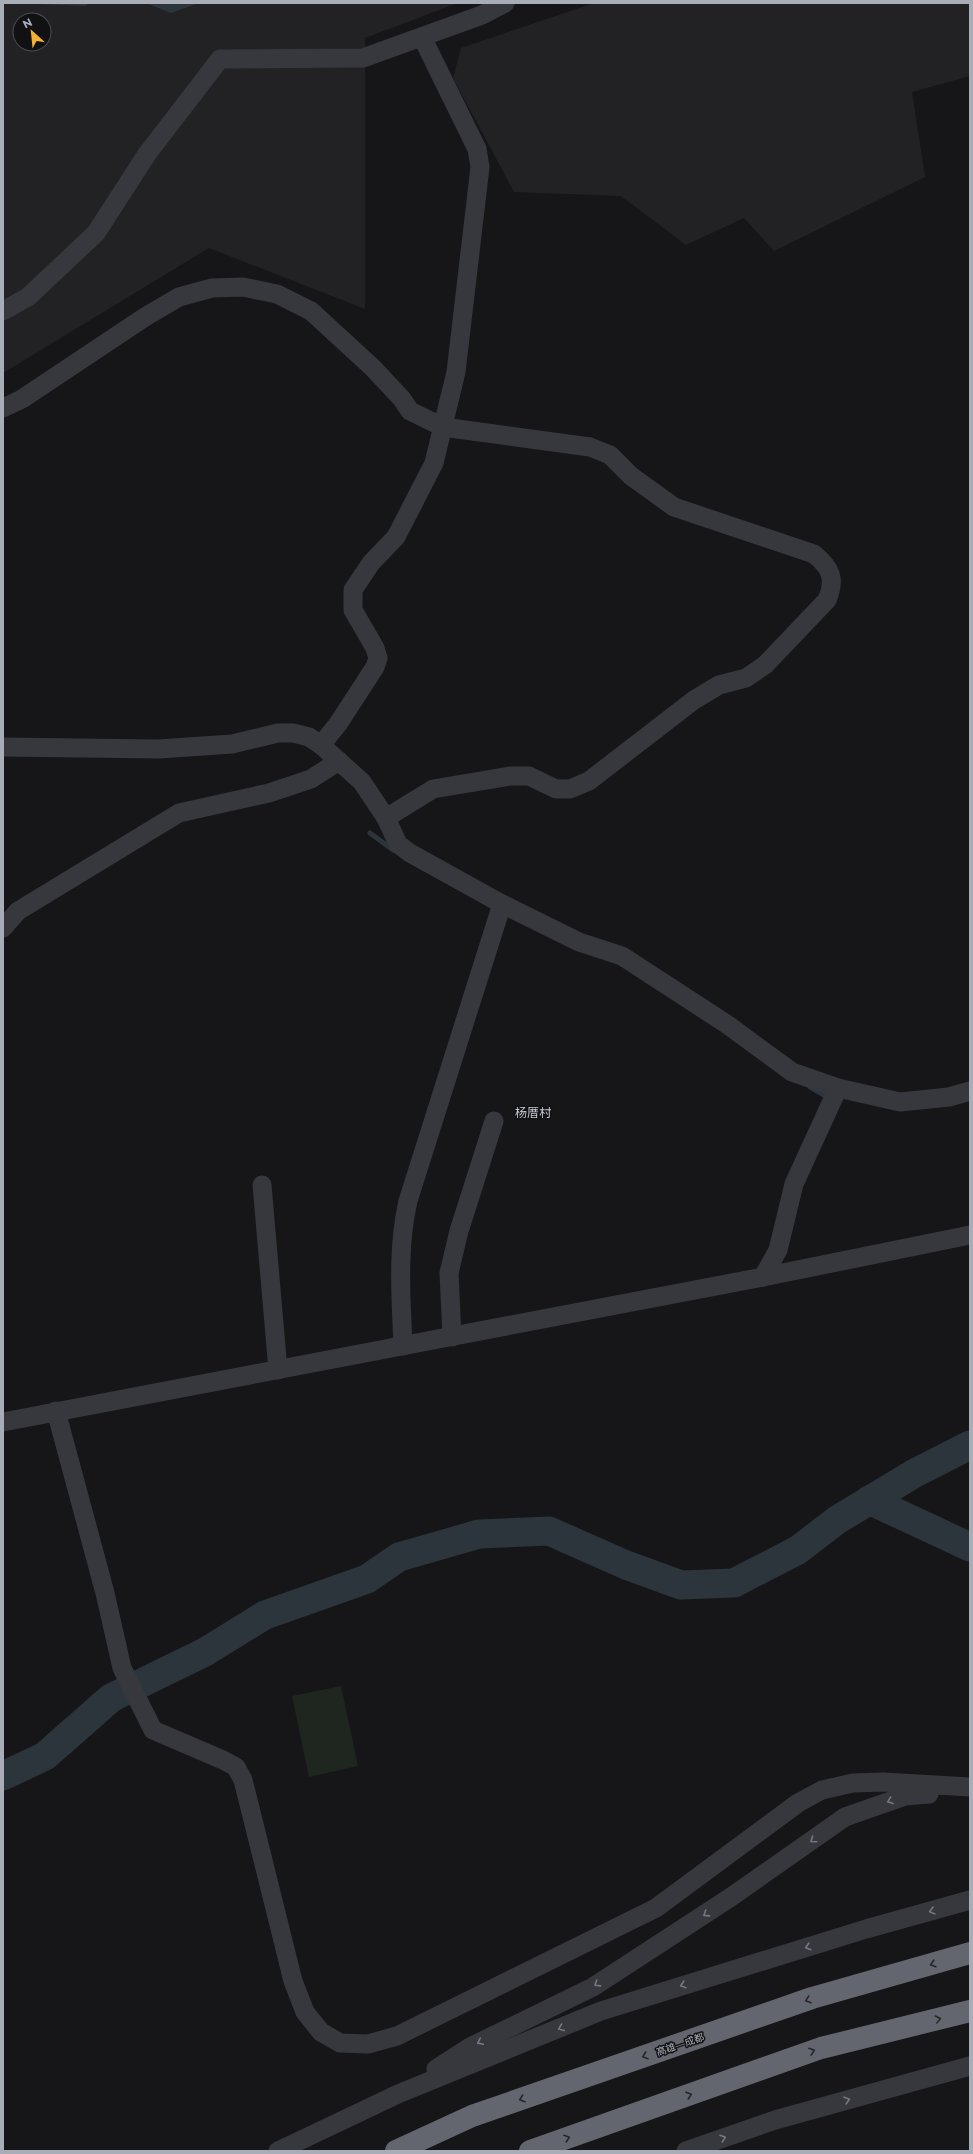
<svg xmlns="http://www.w3.org/2000/svg" width="973" height="2154" font-family="Montserrat,'Noto Sans SC',sans-serif">
	<style>
		.built { fill: #222225; fill-rule: evenodd }
		.green { fill: #1e261f }
		.water { fill: #2c353c }
		.lines { fill: none; stroke-linecap: round; stroke-linejoin: round }
		.stream { stroke: #2c353c; stroke-width: 5 }
		.river { stroke: #2c353c; stroke-width: 29 }
		.minor { stroke: #37383d; stroke-width: 19 }
		.highway { stroke: #63666e; stroke-width: 22 }
		.oneway { stroke: #757881 }
		.oneway2 { stroke: #26262a }
		.labels { text-anchor: middle; stroke-width: 3; stroke-linejoin: round; paint-order: stroke }
		.street-label { font-size: 10px; fill: #a8adb8; stroke: #111113 }
		.quarter-label { font-size: 12px; fill: #c9ccd4; stroke: #111113 }
	</style>
	<rect width="100%" height="100%" fill="#161618"/>
	<g class="built">
		<path d="M3 3H458L365 38V309L209 248 3 373ZM20 20H44V44H20Z"/>
		<polygon points="594,3 970,3 970,76 912,92 925,177 774,251 744,218 686,245 621,196 514,192 453,78 461,48"/>
	</g>
	<polygon class="green" points="341,1686 358,1766 309,1777 292,1696"/>
	<g class="water">
		<polygon points="16,3 90,3 85,6"/>
		<polygon points="146,3 199,3 171,13"/>
	</g>
	<g class="lines">
		<g class="stream">
			<polyline points="370,833 393,850"/>
			<polyline points="810,1087 824,1095"/>
		</g>
		<g class="river">
			<polyline points="869,1500 970,1547"/>
			<polyline points="3,1776 45,1756 111,1698 205,1652 265,1615 367,1579 399,1557 479,1534 549,1531 626,1565 681,1585 734,1583 798,1550 837,1520 915,1473 970,1445"/>
		</g>
		<g class="minor">
			<polyline points="3,311 28,297 96,233 147,154 220,59 363,58 482,15 505,3"/>
			<path d="M3 408 22 399 145 317 179 297 212 288 243 287 277 294 311 311 373 368 402 399 410 411 443 427 590 447 610 455 631 476 674 507 814 554C831 568 836 579 827 600L765 665 746 678 719 685 694 700 589 781 570 789H556L529 776H510L433 789 386 818"/>
			<polyline points="321,745 362,782 386,818 398,844 410,853 502,904 579,942 622,956 728,1025 792,1072 838,1088 900,1102 949,1097 970,1091"/>
			<polyline points="3,747 159,749 232,744 278,733 293,733 309,737 321,745 338,724 375,667 378,658 375,648 353,610 353,590 371,563 396,537 434,463 456,372 480,167 477,149 422,37"/>
			<polyline points="3,928 18,911 179,813 269,793 311,779 339,761"/>
			<polyline points="262,1185 278,1370"/>
			<polyline points="763,1277 778,1250 794,1184 838,1088"/>
			<polyline points="452,1337 449,1273 459,1231 494,1121"/>
			<path d="M403 1346C401 1298 397 1249 408 1201L502 904"/>
			<polyline points="56,1411 105,1593 122,1668 153,1730 223,1760 236,1767 243,1780 293,1981 305,2012 321,2032 340,2043 368,2044 397,2036 656,1908 798,1803 822,1790 853,1783 883,1782 970,1787"/>
			<polyline points="3,1422 763,1277 970,1235"/>
			<polyline points="436,2069 470,2047 593,1987 731,1897 845,1817 905,1796 929,1794"/>
			<polyline points="278,2151 398,2094 601,2011 866,1929 970,1900"/>
			<polyline points="686,2151 775,2120 970,2066"/>
		</g>
		<g class="highway">
			<polyline points="396,2151 472,2116 812,1998 970,1953"/>
			<polyline points="530,2151 821,2048 970,2011"/>
		</g>
	</g>
	<defs><path id="oneway-chevron" d="M-2-3.5L2.5 0L-2 3.5" fill="none" stroke-width="1.6" stroke-linecap="round" stroke-linejoin="round"/></defs>
	<g class="oneway">
		<use href="#oneway-chevron" transform="translate(890 1801) rotate(160)"/>
		<use href="#oneway-chevron" transform="translate(813 1840) rotate(145)"/>
		<use href="#oneway-chevron" transform="translate(932 1911) rotate(165)"/>
		<use href="#oneway-chevron" transform="translate(706 1914) rotate(147)"/>
		<use href="#oneway-chevron" transform="translate(808 1947) rotate(163)"/>
		<use href="#oneway-chevron" transform="translate(597 1984) rotate(148)"/>
		<use href="#oneway-chevron" transform="translate(683 1985) rotate(163)"/>
		<use href="#oneway-chevron" transform="translate(561 2028) rotate(158)"/>
		<use href="#oneway-chevron" transform="translate(480 2042) rotate(154)"/>
		<use href="#oneway-chevron" transform="translate(847 2100) rotate(-16)"/>
		<use href="#oneway-chevron" transform="translate(723 2138) rotate(-19)"/>
	</g>
	<g class="oneway2">
		<use href="#oneway-chevron" transform="translate(933 1964) rotate(164)"/>
		<use href="#oneway-chevron" transform="translate(808 2000) rotate(161)"/>
		<use href="#oneway-chevron" transform="translate(938 2019) rotate(-14)"/>
		<use href="#oneway-chevron" transform="translate(812 2051) rotate(-19)"/>
		<use href="#oneway-chevron" transform="translate(645 2056) rotate(161)"/>
		<use href="#oneway-chevron" transform="translate(689 2095) rotate(-19)"/>
		<use href="#oneway-chevron" transform="translate(522 2099) rotate(161)"/>
		<use href="#oneway-chevron" transform="translate(567 2138) rotate(-19)"/>
	</g>
	<g class="labels">
		<g class="street-label">
			<text transform="translate(680 2044) rotate(-19)" y="4">高雄—成都</text>
		</g>
		<g class="quarter-label">
			<text x="533" y="1117">杨厝村</text>
		</g>
	</g>
	<rect width="973" height="2154" fill="none" stroke="#a8adb8" stroke-width="8"/>
	<g transform="translate(32 32) rotate(333)"><circle r="19" fill="#111113" stroke="#4d4f55"/>
	<path d="M0-3L7 15L0 10L-7 15Z" fill="#f2b134"/>
	<text y="-6" font-size="11" font-weight="bold" text-anchor="middle" fill="#a8adb8">N</text>
	</g>
</svg>
